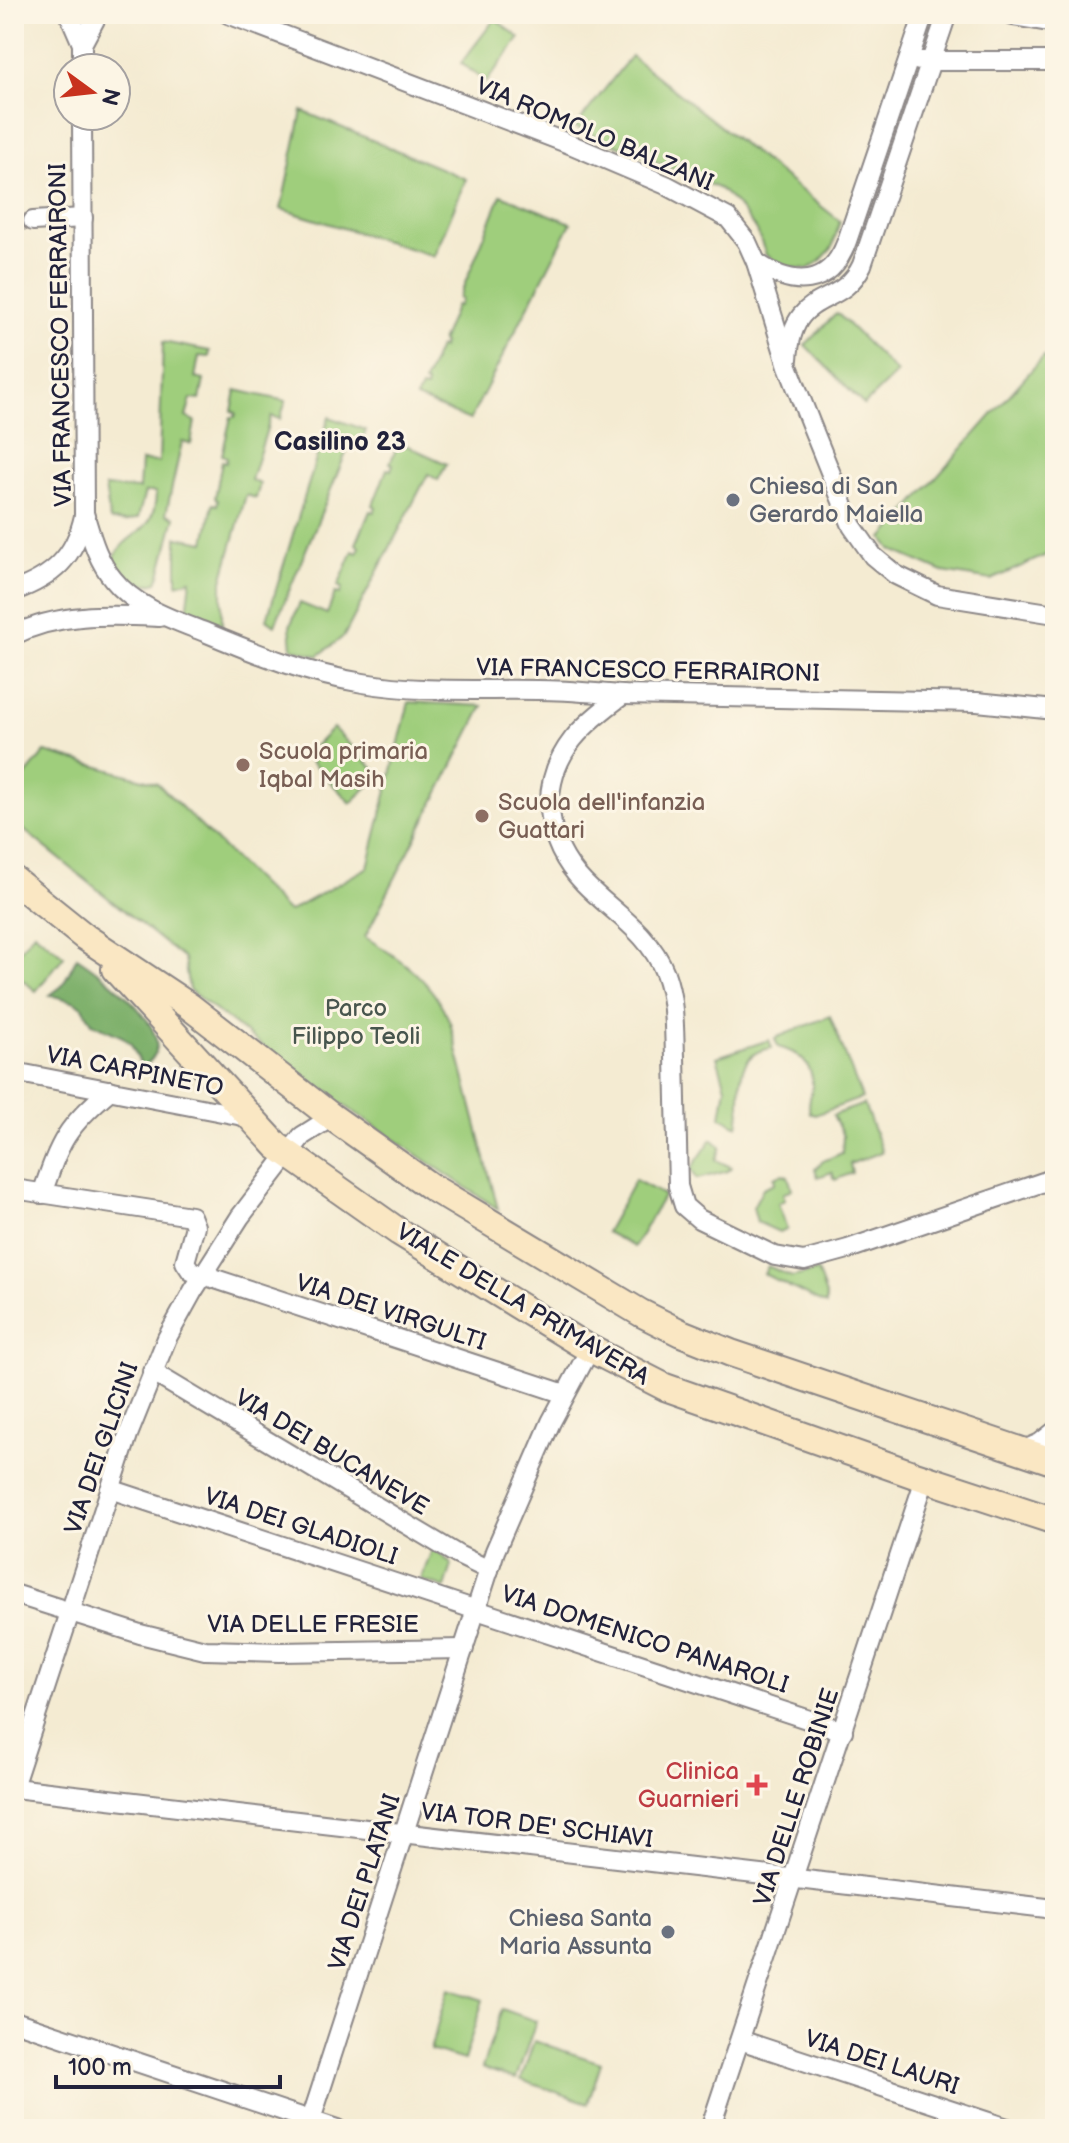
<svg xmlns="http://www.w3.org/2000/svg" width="1069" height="2143" font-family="'Balsamiq Sans',sans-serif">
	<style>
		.green { fill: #9fce7c; stroke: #60785c; stroke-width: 2 }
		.forest { fill: #7fb16c; stroke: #506a54; stroke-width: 2 }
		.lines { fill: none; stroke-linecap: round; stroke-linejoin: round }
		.minor-tunnel { stroke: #cac3b4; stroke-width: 18; stroke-dasharray: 18 9; stroke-linecap: butt }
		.minor-casing { stroke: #8b8686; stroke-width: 22 }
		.tertiary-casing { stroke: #8b8686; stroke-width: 26 }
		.secondary-casing { stroke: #8b8686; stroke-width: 30 }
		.minor { stroke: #fff; stroke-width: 18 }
		.tertiary { stroke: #fff; stroke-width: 22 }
		.secondary { stroke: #fae7c3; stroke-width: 26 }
		.worship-dot { fill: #6b7280; stroke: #fcf5e5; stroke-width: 3 }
		.education-dot { fill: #8d6e63; stroke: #fcf5e5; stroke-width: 3 }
		.health-dot { fill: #e0444e; stroke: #fcf5e5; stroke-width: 3 }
		.labels { text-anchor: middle; stroke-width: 6; stroke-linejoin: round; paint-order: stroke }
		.street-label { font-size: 24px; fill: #22223b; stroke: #fcf5e5 }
		.worship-label { font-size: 24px; fill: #5b616d; stroke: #fcf5e5; text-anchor: start }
		.education-label { font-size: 24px; fill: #785e54; stroke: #fcf5e5; text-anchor: start }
		.park-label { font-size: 24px; fill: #48564e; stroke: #fcf5e5 }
		.health-label { font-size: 24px; fill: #be3a42; stroke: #fcf5e5; text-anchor: end }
		.neighbourhood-label { font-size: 26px; font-weight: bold; fill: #22223b; stroke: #fcf5e5 }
	</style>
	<rect width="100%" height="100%" fill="#fcf5e5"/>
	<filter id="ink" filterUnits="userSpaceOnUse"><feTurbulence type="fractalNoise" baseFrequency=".0125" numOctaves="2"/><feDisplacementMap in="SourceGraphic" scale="16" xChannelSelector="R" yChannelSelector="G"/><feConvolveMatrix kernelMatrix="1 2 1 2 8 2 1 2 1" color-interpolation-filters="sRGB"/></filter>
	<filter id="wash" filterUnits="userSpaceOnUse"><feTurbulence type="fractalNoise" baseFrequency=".006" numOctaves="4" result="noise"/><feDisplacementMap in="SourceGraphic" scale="32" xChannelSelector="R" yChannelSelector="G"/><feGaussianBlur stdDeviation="1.8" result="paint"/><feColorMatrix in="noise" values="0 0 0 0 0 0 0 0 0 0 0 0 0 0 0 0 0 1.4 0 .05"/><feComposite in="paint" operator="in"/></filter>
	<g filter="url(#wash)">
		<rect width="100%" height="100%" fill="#f4ebd2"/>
		<g class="green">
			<polygon points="495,19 520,38 486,82 461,63"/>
			<polygon points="631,56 840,221 832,248 820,261 808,269 785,267 766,255 757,231 736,204 720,189 575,127"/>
			<polygon points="302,111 466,179 434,256 281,209"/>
			<polygon points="501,195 571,223 470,420 416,398 421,388 426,389 427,384 424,383 439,347 442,348 443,343 441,342 456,305 459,306 462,299 459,298"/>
			<polygon points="837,313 897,373 864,405 805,345"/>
			<path d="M163 342 210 351 209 357 199 356 195 378 204 380 200 400 191 399 186 417 195 421 191 444 182 442 166 514 175 517 160 575 157 582C135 590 125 575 113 559 130 526 155 538 156 492H145L138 518 126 522 110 520 105 487 139 489 141 461 159 462Z"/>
			<polygon points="1044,356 1055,368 1055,551 991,580 943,572 892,550 883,538"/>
			<polygon points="236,390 286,401 280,419 271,416 251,480 260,484 256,498 246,495 222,581 222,625 187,612 191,580 177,584 177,537 205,542 213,504 217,505 218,500 215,498 222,461 226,462 227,457 222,455 231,417 235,417 236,413 232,411"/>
			<polygon points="329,417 366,430 360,446 350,443 275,625 267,619"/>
			<polygon points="399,442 447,464 438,480 428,474 344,636 318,656 292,648 290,626 300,603 327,614 335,593 340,594 342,588 338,586 353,551 357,553 360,547 356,544 370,511 374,512 376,507 373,505 387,469 391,470 393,464 390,463"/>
			<path d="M409 702 483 706 365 937C404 961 431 979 450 1022L498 1209 314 1085 189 990 184 959 14 822V789L45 752 157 783 288 912 368 867Z"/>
			<polygon points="333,728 380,775 351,803 305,756"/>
			<polygon points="34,932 64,956 36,991 14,973 14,958"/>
			<path d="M830 1016 862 1098 815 1115 810 1113C807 1102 811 1098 812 1088 815 1065 798 1052 778 1047L775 1038Z"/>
			<path d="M769 1040 772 1048C728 1054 745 1096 738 1126L721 1117 726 1087 717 1057Z"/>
			<polygon points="864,1104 882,1152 850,1164 852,1173 835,1180 832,1172 818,1177 815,1169 823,1161 842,1153 843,1136 833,1115"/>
			<polygon points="712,1139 721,1147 716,1160 731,1167 728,1171 697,1179 691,1169"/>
			<polygon points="782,1174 788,1176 792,1189 783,1194 785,1200 778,1203 787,1229 779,1232 757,1222 753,1207 763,1188 775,1183 774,1177"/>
			<polygon points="635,1180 664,1195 634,1247 606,1232"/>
			<polygon points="768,1266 792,1277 817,1271 826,1295 826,1305 764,1274"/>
			<polygon points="433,1547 452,1565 445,1588 421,1580"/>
			<polygon points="448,1989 483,2000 464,2060 430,2050"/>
			<polygon points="502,2009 536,2021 516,2079 482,2068"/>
			<polygon points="534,2041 601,2063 588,2103 521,2080"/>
		</g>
		<path class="forest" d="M77 957C99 971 192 1039 142 1067L131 1044 123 1037 92 1023 83 1007 73 1001 50 995 62 986Z"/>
	</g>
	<g filter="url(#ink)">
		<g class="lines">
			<polyline class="minor-tunnel" points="14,223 33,221"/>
			<defs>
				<g id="minor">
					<polyline points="69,14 82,44 82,68"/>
					<polyline points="228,14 572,145 666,185 728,218 747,242 756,262 788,366 810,422 852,526 873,556 896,575 937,595 1055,614"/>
					<polyline points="82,44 98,14"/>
					<polyline points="919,61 1055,61"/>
					<path d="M82 116 84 513C91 536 97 560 113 579 136 608 174 620 207 633 257 654 308 674 363 683 421 693 480 689 538 690 567 690 595 693 623 695L977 702 1055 710"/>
					<polyline points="33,221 83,218"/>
					<path d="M756 262C793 288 830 288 847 241L924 14"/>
					<path d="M788 359C793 285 840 312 862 265L947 14"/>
					<path d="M14 591C53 577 75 557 84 516"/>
					<path d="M14 635C60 612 110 615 160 617"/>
					<path d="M623 695C605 708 587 722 573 739 537 785 545 843 584 883 613 913 649 932 665 973 675 1000 674 1029 675 1057 676 1100 677 1143 678 1186L684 1206 699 1219 775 1256 804 1261 848 1249 1055 1178"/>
					<polyline points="14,1072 248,1117"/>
					<polyline points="14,1189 191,1216 195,1226 185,1262 191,1271 565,1394"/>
					<path d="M42 1194C60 1141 66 1127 110 1090"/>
					<polyline points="14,1366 14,1372"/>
					<polyline points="152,1372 458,1555 489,1570"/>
					<polyline points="1024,1450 1040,1443 1055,1431"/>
					<polyline points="110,1489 843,1731"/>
					<polyline points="14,1594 140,1634 205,1650 279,1652 464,1649"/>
					<polyline points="14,1784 128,1435 167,1338 193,1291 240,1217 302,1136 332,1117"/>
					<polyline points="14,1788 1055,1909"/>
					<polyline points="14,2021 337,2129"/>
					<polyline points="740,2040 1010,2129"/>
					<polyline points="308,2129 495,1551 551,1422 590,1349"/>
					<polyline points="710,2129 925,1479"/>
				</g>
				<polyline id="tertiary" points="1013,14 1055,21"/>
				<g id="secondary">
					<polyline points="14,880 85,937 189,1006 332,1117 431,1187 641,1313 681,1333 731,1353 1055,1462"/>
					<polyline points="115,969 277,1146 399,1232 581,1344 665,1387 915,1475 1055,1521"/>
				</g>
			</defs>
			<use href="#minor" class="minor-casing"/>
			<use href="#tertiary" class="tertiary-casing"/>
			<use href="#secondary" class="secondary-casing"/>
			<use href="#minor" class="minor"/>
			<use href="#tertiary" class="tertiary"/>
			<use href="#secondary" class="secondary"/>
		</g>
	</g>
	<g class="worship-dot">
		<circle cx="733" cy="500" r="8"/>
		<circle cx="668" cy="1932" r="8"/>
	</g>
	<g class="education-dot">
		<circle cx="243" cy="765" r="8"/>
		<circle cx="482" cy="816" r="8"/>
	</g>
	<path class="health-dot" d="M753 1773h8v8h8v8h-8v8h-8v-8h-8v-8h8z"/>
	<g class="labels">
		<g class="street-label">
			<text transform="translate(595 134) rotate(23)" y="8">VIA ROMOLO BALZANI</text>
			<text transform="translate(60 335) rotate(-91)" y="8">VIA FRANCESCO FERRAIRONI</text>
			<text transform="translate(648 670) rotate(1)" y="8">VIA FRANCESCO FERRAIRONI</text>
			<text transform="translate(135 1071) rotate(11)" y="8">VIA CARPINETO</text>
			<text transform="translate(523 1304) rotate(31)" y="8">VIALE DELLA PRIMAVERA</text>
			<text transform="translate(391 1312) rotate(18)" y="8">VIA DEI VIRGULTI</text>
			<text transform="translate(101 1448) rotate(-71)" y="8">VIA DEI GLICINI</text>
			<text transform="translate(332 1452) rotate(31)" y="8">VIA DEI BUCANEVE</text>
			<text transform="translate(301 1526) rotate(18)" y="8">VIA DEI GLADIOLI</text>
			<text x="313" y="1632">VIA DELLE FRESIE</text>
			<text transform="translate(645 1639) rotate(18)" y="8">VIA DOMENICO PANAROLI</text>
			<text transform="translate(796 1797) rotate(-72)" y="8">VIA DELLE ROBINIE</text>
			<text transform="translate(537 1825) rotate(7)" y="8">VIA TOR DE' SCHIAVI</text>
			<text transform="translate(364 1882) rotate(-72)" y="8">VIA DEI PLATANI</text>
			<text transform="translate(882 2062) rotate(18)" y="8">VIA DEI LAURI</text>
		</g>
		<g class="worship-label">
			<text x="749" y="494">Chiesa di San<tspan x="749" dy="28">Gerardo Maiella</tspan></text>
			<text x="652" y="1926" text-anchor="end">Chiesa Santa<tspan x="652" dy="28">Maria Assunta</tspan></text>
		</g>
		<g class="education-label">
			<text x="259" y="759">Scuola primaria<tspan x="259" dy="28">Iqbal Masih</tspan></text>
			<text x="498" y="810">Scuola dell'infanzia<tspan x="498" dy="28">Guattari</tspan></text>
		</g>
		<g class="park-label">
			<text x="356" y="1016">Parco<tspan x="356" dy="28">Filippo Teoli</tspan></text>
		</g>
		<g class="health-label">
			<text x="739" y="1779">Clinica<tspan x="739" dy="28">Guarnieri</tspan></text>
		</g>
		<g class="neighbourhood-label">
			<text x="340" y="450">Casilino 23</text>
		</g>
	</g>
	<rect width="1069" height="2143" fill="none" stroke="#fcf5e5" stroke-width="48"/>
	<g transform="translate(92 92) rotate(105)"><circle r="38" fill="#fcf5e5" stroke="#a5a1a1" stroke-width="2"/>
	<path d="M0-6L14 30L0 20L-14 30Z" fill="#c8321e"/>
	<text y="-12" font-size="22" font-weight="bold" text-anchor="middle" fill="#22223b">N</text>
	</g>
	<path d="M56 2075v12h224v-12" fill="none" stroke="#22223b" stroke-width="4"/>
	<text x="68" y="2075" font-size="24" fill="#22223b" stroke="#fcf5e5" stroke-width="6" paint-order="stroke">100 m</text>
</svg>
